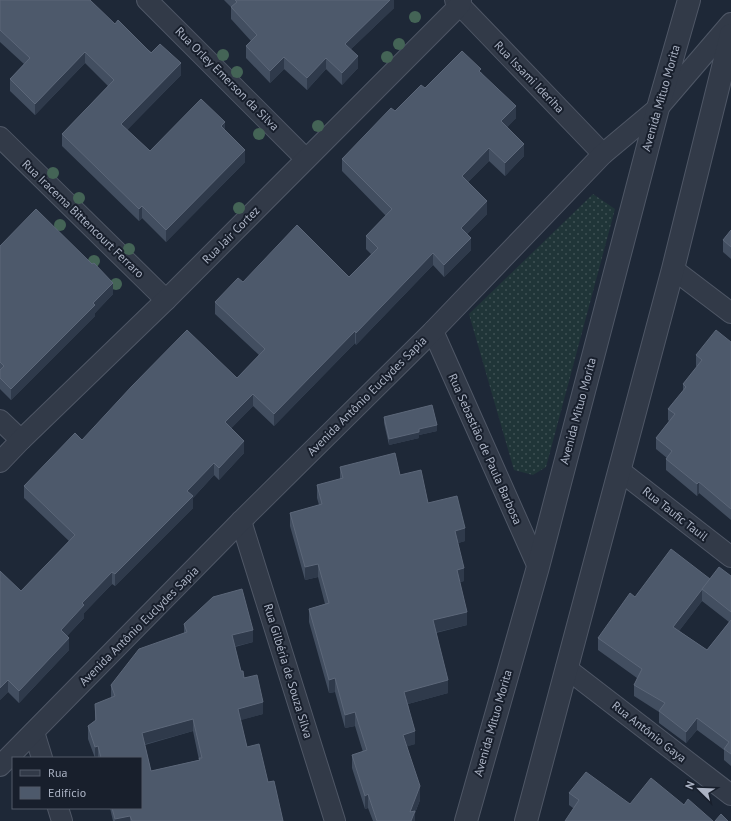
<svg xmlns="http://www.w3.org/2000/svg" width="731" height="821" font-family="'PT Sans',sans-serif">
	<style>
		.grass { fill: url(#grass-dots) }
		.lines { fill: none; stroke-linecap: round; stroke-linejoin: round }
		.minor-casing { stroke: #4f5766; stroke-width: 22 }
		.tertiary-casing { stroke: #4f5766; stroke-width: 24 }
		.minor { stroke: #323a48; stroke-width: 20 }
		.tertiary { stroke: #323a48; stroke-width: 22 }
		.tree { fill: #446456 }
		.wall { fill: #424e60; fill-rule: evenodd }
		.shaded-wall { fill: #2f3a4b }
		.building { fill: #4d596b; stroke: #5c6779; fill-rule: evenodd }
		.labels { text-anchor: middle; stroke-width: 4; stroke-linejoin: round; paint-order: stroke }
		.street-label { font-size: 12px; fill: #acb4c5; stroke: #181f2c }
	</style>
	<defs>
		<pattern id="grass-dots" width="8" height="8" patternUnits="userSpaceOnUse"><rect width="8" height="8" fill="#203538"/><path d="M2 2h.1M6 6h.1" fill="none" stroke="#3e5053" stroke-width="1.8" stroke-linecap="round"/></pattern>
	</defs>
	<rect width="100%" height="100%" fill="#1e2837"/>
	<polygon class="grass" points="593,194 615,209 546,467 533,475 514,470 469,314"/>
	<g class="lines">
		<defs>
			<g id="minor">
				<polyline points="147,0 306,159"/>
				<polyline points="455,0 603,154"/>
				<polyline points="0,137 166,300"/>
				<polyline points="673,269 731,313"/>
				<polyline points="433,331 538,567"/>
				<polyline points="0,420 21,440"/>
				<polyline points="0,462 21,440 166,300 460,5 461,0"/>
				<polyline points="619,470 731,557"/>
				<polyline points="241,521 335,821"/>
				<polyline points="566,668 731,795"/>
				<polyline points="34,732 42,758"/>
				<polyline points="0,766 241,521 433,331 603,154 658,108 731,23"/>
				<polyline points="58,808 62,821"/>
			</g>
			<g id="tertiary">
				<polyline points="466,821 538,567 658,108 689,0"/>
				<polyline points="526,821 673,269 731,35"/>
			</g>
		</defs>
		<use href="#minor" class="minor-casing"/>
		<use href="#tertiary" class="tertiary-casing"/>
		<use href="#minor" class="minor"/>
		<use href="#tertiary" class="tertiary"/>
	</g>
	<g class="tree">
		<circle cx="415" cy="17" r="6"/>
		<circle cx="399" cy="44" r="6"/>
		<circle cx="223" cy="55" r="6"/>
		<circle cx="387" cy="57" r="6"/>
		<circle cx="237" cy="72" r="6"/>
		<circle cx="318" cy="126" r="6"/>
		<circle cx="259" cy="134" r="6"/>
		<circle cx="53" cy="173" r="6"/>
		<circle cx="79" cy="198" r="6"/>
		<circle cx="239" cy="208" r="6"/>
		<circle cx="60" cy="225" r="6"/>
		<circle cx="129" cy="249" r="6"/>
		<circle cx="94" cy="261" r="6"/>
		<circle cx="116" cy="284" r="6"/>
	</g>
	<g class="wall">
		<polygon points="0,0 115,24 181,75 127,130 150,151 225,130 245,162 166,242 142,218 139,221 62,146 62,134 108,86 85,63 35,115 10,91 10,79 24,64 0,42"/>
		<polygon points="224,0 394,0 394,8 351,49 358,68 342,85 326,69 307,90 284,69 270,83 246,58 246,46 251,41 231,19 231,7"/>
		<polygon points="481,72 516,118 507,127 524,156 505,176 489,161 468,182 487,214 467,234 471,250 444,277 433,265 356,345 355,343 274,426 253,406 231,428 244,453 219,480 214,475 193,498 193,508 115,586 112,584 84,613 84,618 67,636 69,650 19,703 8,692 0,700 21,591 69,541 24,498 24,486 82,440 237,378 259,355 215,314 215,302 243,282 349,277 371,254 366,249 366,236 386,216 342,171 342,159 395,111 425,88"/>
		<polygon points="731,230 731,259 723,252 723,240"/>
		<polygon points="0,246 113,294 95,313 95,316 11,400 0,389"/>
		<polygon points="731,342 731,520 699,493 697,496 666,470 666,459 667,458 656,449 656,438 669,421 668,420 668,409 683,391 683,384 697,367 696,366 696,355"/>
		<polygon points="384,417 437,431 419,435 419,438 389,445 384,423"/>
		<polygon points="340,467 400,475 428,503 465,541 458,543 464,581 460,582 467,625 436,633 448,693 408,704 415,744 407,746 420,800 415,813 415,821 373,821 368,808 365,809 352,768 352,755 363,752 355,726 345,728 335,692 329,693 309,622 309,609 325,604 318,577 305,580 290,526 290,513 319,505 317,498 317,485 340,479"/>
		<path d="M731 576V766L724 760V750L697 730 686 743 659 723V712L634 696V685L637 678 598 650V638L635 597 710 579ZM702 601 729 622 707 650 679 631Z"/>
		<path d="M184 624 253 642 235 647 241 671 263 714 240 720 247 747 268 782 283 821H113L110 808H141V758H95L88 739V726L95 721V704L111 698V685L184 633ZM193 731 199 760 151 771 145 745Z"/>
		<polygon points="569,793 630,804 684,805 573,808 569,805"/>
	</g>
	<g class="shaded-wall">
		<polygon points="390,0 394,0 394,8 345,55 345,44"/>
		<polygon points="85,52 85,63 35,115 35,104"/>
		<polygon points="358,56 358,68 342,85 342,73"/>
		<polygon points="284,57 284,69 270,83 270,71"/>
		<polygon points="326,58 326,69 307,90 307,78"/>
		<polygon points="181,63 181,75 121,136 121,124"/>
		<polygon points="516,106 516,118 501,134 501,121"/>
		<polygon points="225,122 225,134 221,126"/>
		<polygon points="524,144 524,156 505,176 505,163"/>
		<polygon points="489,148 489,161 462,188 462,176"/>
		<polygon points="245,150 245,162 166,242 166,230"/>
		<polygon points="487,201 487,214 461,240 461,228"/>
		<polygon points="142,206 142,218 139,221 139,209"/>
		<polygon points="471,238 471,250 444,277 444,265"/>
		<polygon points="433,253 433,265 356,345 356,333"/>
		<polygon points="113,283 113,294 95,313 95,316 11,400 11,389"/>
		<polygon points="355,331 355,343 274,426 274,414"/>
		<polygon points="253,394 253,406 225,435 225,422"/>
		<polygon points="437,425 437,431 419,435 419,438 389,445 389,439 419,429"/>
		<polygon points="244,441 244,453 219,480 219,468"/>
		<polygon points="214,463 214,475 193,498 193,508 115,586 115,574 187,491"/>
		<polygon points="699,482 699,493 697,496 697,484"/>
		<polygon points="465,528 465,541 455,544 455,531"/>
		<polygon points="318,564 318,577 305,580 305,567"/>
		<polygon points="464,568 464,581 457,583 457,570"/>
		<polygon points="112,572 112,584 84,613 84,618 61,642 61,630 82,603"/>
		<polygon points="702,589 702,601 673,639 673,627"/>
		<polygon points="467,612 467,625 433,633 433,620"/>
		<polygon points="253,630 253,642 232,647 232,635"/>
		<polygon points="69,638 69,650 19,703 19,691"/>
		<polygon points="335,678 335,692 329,693 329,680"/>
		<polygon points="8,680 8,692 0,700 0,688"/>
		<polygon points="448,680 448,693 404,705 404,692"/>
		<polygon points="263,702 263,714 238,721 238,709"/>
		<polygon points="355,712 355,726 345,728 345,715"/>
		<polygon points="697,718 697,730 686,743 686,732"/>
		<polygon points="193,719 193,731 142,745 142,733"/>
		<polygon points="415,731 415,744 403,748 403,735"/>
		<polygon points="98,746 98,758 95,758 95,747"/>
		<polygon points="420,786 420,800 415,813 415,821 410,821 410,812"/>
		<polygon points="368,794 368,808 365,809 365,796"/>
		<polygon points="130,816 130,821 115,821 115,819"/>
	</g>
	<g class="building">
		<polygon points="0,0 90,0 115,24 118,20 151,53 160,44 181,63 121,124 150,151 201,99 225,122 221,126 245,150 166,230 142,206 139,209 62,134 114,80 85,52 35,104 10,79 30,58 0,30"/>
		<polygon points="235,0 390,0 345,44 358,56 342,73 326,58 307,78 284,57 270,71 246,46 257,35 231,7 237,2"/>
		<polygon points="462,51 481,69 479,71 516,106 501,121 524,144 505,163 489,148 462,176 487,201 461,228 471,238 444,265 433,253 356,333 355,331 274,414 253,394 225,422 244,441 219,468 214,463 187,491 193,496 115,574 112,572 82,603 84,605 61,630 69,638 19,691 8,680 0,688 0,571 21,591 75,535 24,486 75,433 82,440 132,386 187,330 237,378 265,349 215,302 238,278 243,282 297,225 349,277 378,248 366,236 392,209 342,159 391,108 395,111 421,85 425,88"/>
		<polygon points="36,209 92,264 94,263 113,283 93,303 95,305 11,389 0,378 0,370 4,366 0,362 0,246"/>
		<polygon points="731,230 731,247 723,240"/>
		<polygon points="716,330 731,342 731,509 699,482 697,484 666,459 672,451 656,438 675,414 668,409 686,387 683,384 702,360 696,355"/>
		<polygon points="432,405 437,425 419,429 419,432 389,439 384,417"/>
		<polygon points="395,453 400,475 421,470 428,503 457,496 465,528 455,531 464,568 457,570 467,612 433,620 448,680 404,692 415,731 403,735 420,786 410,812 415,811 411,821 377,821 368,794 365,796 352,755 367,750 355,712 345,715 335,678 329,680 309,609 329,603 318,564 305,567 290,513 322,504 317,485 343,478 340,467"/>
		<polygon points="671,549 710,579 673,627 707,650 731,620 731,754 724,749 729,742 697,718 686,732 659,711 665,703 634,685 642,669 598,638 630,593 635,597"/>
		<polygon points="719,567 731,576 731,612 702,589"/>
		<path d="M242 589 253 630 232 635 241 671H243L244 678 257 675 263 702 238 709 247 747 259 744 268 782 274 781 283 821H132L130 816 115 819 112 808H141V758H101L98 746 95 747 88 726 96 720 95 704 115 696 111 685 139 649 187 632 184 624 213 597ZM193 719 202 758H199L200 760 151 771 142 733Z"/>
		<polygon points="586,772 630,804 651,778 684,805 688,799 713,821 565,821 579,800 569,793"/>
		<polygon points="721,814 728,821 715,821"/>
	</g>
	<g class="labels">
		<g class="street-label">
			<text transform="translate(529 77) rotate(46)" y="4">Rua Issami Ideriha</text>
			<text transform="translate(227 79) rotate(45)" y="4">Rua Orley Emerson da Silva</text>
			<text transform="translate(661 98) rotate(-74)" y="4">Avenida Mituo Morita</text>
			<text transform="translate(83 219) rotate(44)" y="4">Rua Iracema Bittencourt Ferraro</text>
			<text transform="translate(231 235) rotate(-45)" y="4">Rua Jair Cortez</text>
			<text transform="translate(367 396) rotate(-45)" y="4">Avenida Antônio Euclydes Sapia</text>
			<text transform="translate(578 411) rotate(-75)" y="4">Avenida Mituo Morita</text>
			<text transform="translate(485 449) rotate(66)" y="4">Rua Sebastião de Paula Barbosa</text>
			<text transform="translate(675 514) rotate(38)" y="4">Rua Taufic Tauil</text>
			<text transform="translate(139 626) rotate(-45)" y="4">Avenida Antônio Euclydes Sapia</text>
			<text transform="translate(288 671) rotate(73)" y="4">Rua Gilbéria de Souza Silva</text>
			<text transform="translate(493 723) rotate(-74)" y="4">Avenida Mituo Morita</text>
			<text transform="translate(649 732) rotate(38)" y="4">Rua Antônio Gaya</text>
		</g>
	</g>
	<rect x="12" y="757" width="130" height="52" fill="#181f2c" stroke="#535b69"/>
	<rect x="20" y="770" width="20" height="6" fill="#323a48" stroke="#535b69"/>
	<text x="48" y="777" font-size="12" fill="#acb4c5">Rua</text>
	<rect x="20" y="787" width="20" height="12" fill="#4d596b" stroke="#535b69"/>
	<text x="48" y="797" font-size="12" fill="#acb4c5">Edifício</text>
	<g transform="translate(699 789) rotate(293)" stroke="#181f2c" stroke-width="3" paint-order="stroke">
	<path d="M0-3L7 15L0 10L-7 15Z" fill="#acb4c5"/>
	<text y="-6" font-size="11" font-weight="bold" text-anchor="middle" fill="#acb4c5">N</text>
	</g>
</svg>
